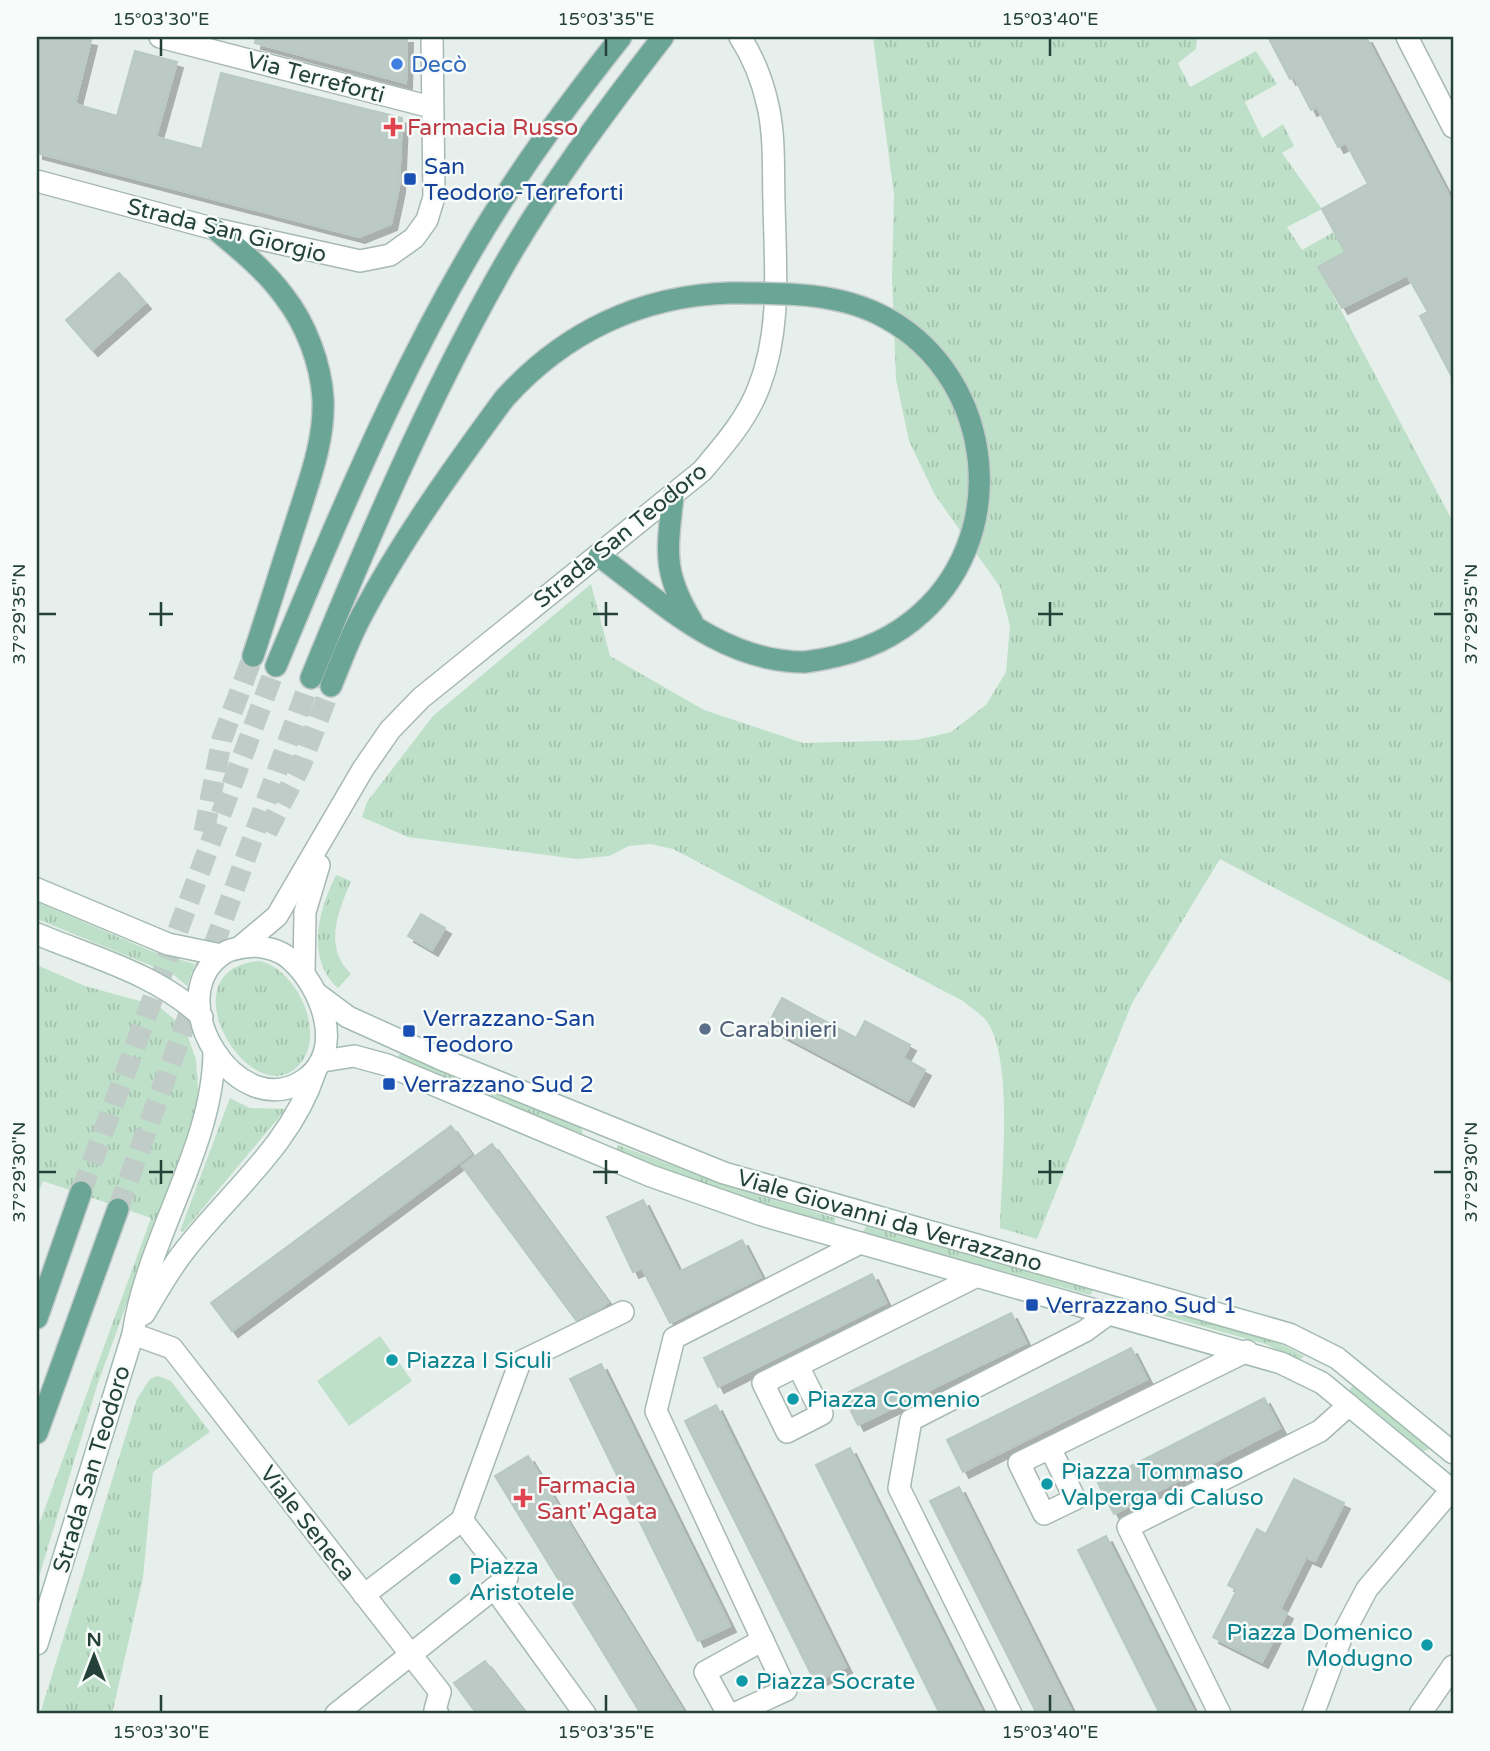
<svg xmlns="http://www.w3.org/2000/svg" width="1490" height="1751" font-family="'Varela Round',sans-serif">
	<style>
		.grass { fill: url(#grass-tufts) }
		.garden { fill: #bfe0c8 }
		.building { fill: #bbcac4; stroke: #b8c9c2; stroke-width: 2; filter: url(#shadow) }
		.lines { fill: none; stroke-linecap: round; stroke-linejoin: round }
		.primary-tunnel { stroke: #bfccc8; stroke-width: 21; stroke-dasharray: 21 10; stroke-linecap: butt }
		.pedestrian-casing { stroke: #a8b8b2; stroke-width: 24 }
		.minor-casing { stroke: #a8b8b2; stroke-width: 24 }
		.tertiary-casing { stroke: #a8b8b2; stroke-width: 24 }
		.secondary-casing { stroke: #a4bbb3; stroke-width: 24 }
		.primary-casing { stroke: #c2cac8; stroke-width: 24 }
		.pedestrian { stroke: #fff; stroke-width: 21 }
		.minor { stroke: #fff; stroke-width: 21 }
		.tertiary { stroke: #fff; stroke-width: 21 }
		.secondary { stroke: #fff; stroke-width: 21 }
		.primary { stroke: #6aa596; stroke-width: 21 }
		.primary-bridge-casing { stroke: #c2cac8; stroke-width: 24; stroke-linecap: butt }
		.primary-bridge { stroke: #6aa596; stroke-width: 21 }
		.ticks { fill: none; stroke: #24423a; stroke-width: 2.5 }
		.shop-dot { fill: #3f7fe0; stroke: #f7fbf9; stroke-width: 2.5 }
		.health-dot { fill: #e0444e; stroke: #f7fbf9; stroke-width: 2.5 }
		.transit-dot { fill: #1a4fb4; stroke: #f7fbf9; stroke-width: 2.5 }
		.service-dot { fill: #5c6f8a; stroke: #f7fbf9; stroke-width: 2.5 }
		.culture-dot { fill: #0f9aa8; stroke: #f7fbf9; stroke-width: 2.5 }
		.labels { text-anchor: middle; stroke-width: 5; stroke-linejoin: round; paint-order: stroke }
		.shop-label { font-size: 23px; fill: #366cbe; stroke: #f7fbf9; text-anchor: start }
		.street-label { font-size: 23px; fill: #24423a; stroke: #f7fbf9 }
		.health-label { font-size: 23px; fill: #be3a42; stroke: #f7fbf9; text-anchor: start }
		.transit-label { font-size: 23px; fill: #164399; stroke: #f7fbf9; text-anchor: start }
		.service-label { font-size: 23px; fill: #4e5e75; stroke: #f7fbf9; text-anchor: start }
		.culture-label { font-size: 23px; fill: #0d838f; stroke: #f7fbf9; text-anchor: start }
		.neatline { fill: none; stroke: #24423a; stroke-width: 2.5 }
		.ticks-label { font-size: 18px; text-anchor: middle; fill: #24423a }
	</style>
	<defs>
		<pattern id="grass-tufts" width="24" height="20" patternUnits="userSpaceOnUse" patternTransform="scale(1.75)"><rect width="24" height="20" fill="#bfe0c8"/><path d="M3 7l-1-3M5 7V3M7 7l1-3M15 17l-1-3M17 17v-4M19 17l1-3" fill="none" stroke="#a4c1ad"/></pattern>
		<filter id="shadow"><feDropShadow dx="6" dy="6" stdDeviation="0" flood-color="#0004"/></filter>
	</defs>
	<rect width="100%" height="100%" fill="#e6efeb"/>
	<g class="grass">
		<path d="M873 37H1197L1196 49 1178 63 1190 87 1256 51 1277 84 1245 102 1262 138 1283 124 1294 146 1282 153 1322 209 1287 227 1302 250 1334 232 1345 252 1318 267 1453 522V983L1220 859 1132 1003 1037 1239 1000 1228C1001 1176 1014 1065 988 1023 982 1014 971 1008 963 1001L673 849 650 844 629 846 609 856 577 859 408 837 362 817 367 802 433 716 591 584 610 656 704 710 803 743 916 740 951 732 986 705 1006 672 1010 626 1000 587 935 495 909 441 896 379 892 278 894 195Z"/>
		<path d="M336 875 351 881C338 913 323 946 351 974L338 988C305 958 319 909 336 875Z"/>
		<polygon points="37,902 151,951 195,964 187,986 174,975 37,919"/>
		<path d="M259 961C297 968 330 1038 296 1068 248 1110 164 970 259 961Z"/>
		<polygon points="37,965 85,986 158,1006 185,1028 196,1060 199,1103 97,1386 37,1583 37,1530 151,1218 43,1181 37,1197"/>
		<polygon points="400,1053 581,1127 583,1133 579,1135 397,1060"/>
		<polygon points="230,1098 250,1108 286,1109 183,1232 180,1231"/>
		<polygon points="618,1145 727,1186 835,1218 835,1223 761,1205 621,1152 617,1150"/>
		<polygon points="866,1226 1091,1287 1093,1290 1090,1295 863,1233"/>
		<polygon points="1131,1297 1269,1338 1304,1356 1299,1360 1265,1344 1131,1306 1127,1301"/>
		<polygon points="158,1376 171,1381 210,1432 153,1472 143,1578 112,1714 40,1714 137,1399 150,1379"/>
		<polygon points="1354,1385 1429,1447 1428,1450 1423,1451 1349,1390"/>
	</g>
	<polygon class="garden" points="380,1336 412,1381 349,1426 317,1381"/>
	<g class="building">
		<polygon points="37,37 77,37 91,40 75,104 117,116 135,51 177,62 156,137 202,149 221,73 402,118 399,187 391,224 359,237 37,153"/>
		<polygon points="256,37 407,37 406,83 255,43"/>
		<polygon points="1268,37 1366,37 1453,204 1453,379 1420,316 1428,312 1407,275 1342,308 1318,267 1345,252 1322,209 1368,184 1346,143 1338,147 1317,107 1311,110 1294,77 1290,79"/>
		<polygon points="119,273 145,303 92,350 66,320"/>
		<polygon points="421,914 445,928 432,950 408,936"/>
		<polygon points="782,998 856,1038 865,1021 910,1045 903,1058 925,1070 908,1101 767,1026"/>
		<polygon points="451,1126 471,1154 232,1331 211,1303"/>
		<polygon points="492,1144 608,1302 598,1310 576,1320 462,1166"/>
		<polygon points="643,1200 679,1272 742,1240 761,1277 670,1323 642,1268 633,1272 607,1217"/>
		<polygon points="872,1274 886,1303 718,1387 704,1358"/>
		<polygon points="1011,1313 1026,1343 858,1425 843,1395"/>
		<polygon points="1131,1348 1147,1379 963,1472 947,1440"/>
		<polygon points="601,1364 730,1626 698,1641 570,1379"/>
		<polygon points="1264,1398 1280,1428 1114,1514 1098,1483"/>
		<polygon points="716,1405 846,1667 815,1682 685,1421"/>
		<polygon points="850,1448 983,1714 940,1714 816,1465"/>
		<polygon points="528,1456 606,1585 685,1714 641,1714 495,1476"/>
		<polygon points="1294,1479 1344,1503 1315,1561 1306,1557 1280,1609 1287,1613 1262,1662 1213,1637 1237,1590 1228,1585 1257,1529 1266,1534"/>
		<polygon points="959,1487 1073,1714 1037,1714 930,1501"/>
		<polygon points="1106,1536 1195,1714 1160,1714 1078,1550"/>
		<polygon points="485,1661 526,1714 477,1714 454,1683"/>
	</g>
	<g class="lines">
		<g class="primary-tunnel">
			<polyline points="204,832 222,739 253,656"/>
			<polyline points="267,832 301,765 331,686"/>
			<polyline points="81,1192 276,666"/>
			<polyline points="118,1209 311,678"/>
		</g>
		<defs>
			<polyline id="pedestrian" points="438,1714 435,1710 440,1692"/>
			<g id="minor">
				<polyline points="160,37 431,107"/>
				<polyline points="1407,37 1453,127"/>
				<polyline points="133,1334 172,1348 440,1692"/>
				<polyline points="798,1366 822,1414 787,1432 763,1383 977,1276"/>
				<polyline points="1050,1448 1075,1499 1044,1514 1019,1463 1247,1351"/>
				<polyline points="462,1520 520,1362 623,1312"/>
				<polyline points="494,1588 585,1714"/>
				<polyline points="336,1714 507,1578 462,1520 364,1595"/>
				<polyline points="728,1714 705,1672 763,1640"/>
				<polyline points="734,1714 786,1690 656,1411 674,1338 860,1243"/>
				<polyline points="1011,1714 899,1488 911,1420 1085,1331 1111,1312"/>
				<polyline points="1220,1714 1128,1527 1320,1431 1349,1405"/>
				<polyline points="1420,1714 1453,1666"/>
			</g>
			<g id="tertiary">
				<polyline points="37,181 215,229 360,261 390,255 414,238 427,220 434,197 432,37"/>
				<path d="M239 948 277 916 363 769 390 730 421 698 702 471C724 445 747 419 759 387 782 328 775 265 774 202 773 170 775 137 768 106 763 83 753 57 740 37"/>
				<polyline points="304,973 305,912 319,865"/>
				<polyline points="1313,1714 1341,1638 1367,1589 1453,1488"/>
			</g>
			<g id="secondary">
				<polyline points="37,889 168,944 221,955"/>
				<path d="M37 934C92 957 159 975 202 1017"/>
				<path d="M256 946C268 948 280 950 290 959 322 987 346 1051 304 1080 238 1125 161 1001 220 956 229 948 244 947 256 946Z"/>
				<polyline points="317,994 348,1017 441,1059 724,1173 1289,1334 1337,1358 1453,1453"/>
				<polyline points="323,1061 354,1056 387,1065 651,1176 762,1215 1281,1363 1322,1383 1453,1491"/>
				<path d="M144 1314C157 1292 169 1270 185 1250 231 1191 291 1145 315 1072"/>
				<path d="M37 1644 133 1334C147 1238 214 1146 214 1051"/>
			</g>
			<g id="primary">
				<path d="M215 229C240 250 265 270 284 296 306 324 321 364 323 399 325 440 309 481 297 519 282 565 268 611 253 656"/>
				<path d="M673 496C667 551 662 572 692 621"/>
				<path d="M599 556C663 603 721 662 805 662"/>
				<path d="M276 666C347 496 419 322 523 169 554 123 587 80 621 37"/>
				<path d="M311 678C367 541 425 406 498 276 545 192 604 113 663 37"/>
				<path d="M331 686C341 662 350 636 363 613 403 538 454 467 504 399"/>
				<polyline points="37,1318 81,1192"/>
				<polyline points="37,1433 118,1209"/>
			</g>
		</defs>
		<use href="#pedestrian" class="pedestrian-casing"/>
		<use href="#minor" class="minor-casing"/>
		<use href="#tertiary" class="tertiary-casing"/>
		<use href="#secondary" class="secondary-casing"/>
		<use href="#primary" class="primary-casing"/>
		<use href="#pedestrian" class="pedestrian"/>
		<use href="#minor" class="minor"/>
		<use href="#tertiary" class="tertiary"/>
		<use href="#secondary" class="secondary"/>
		<use href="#primary" class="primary"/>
		<defs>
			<path id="primary-bridge" d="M504 399C563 333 641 295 731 293 783 293 840 292 886 318 997 379 1013 542 912 621 881 646 844 657 805 662"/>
		</defs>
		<use href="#primary-bridge" class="primary-bridge-casing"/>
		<use href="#primary-bridge" class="primary-bridge"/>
	</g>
	<path class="ticks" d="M161 38V56M606 38V56M1050 38V56M161 602V626M606 602V626M1050 602V626M38 614H56M149 614H173M593 614H618M1038 614H1063M1434 614H1452M161 1160V1184M606 1160V1184M1050 1160V1184M38 1172H56M149 1172H173M593 1172H618M1038 1172H1063M1434 1172H1452M161 1695V1712M606 1695V1712M1050 1695V1712"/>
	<circle class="shop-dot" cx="397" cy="64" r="7"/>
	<g class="health-dot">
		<path d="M389.5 116.5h7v7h7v7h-7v7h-7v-7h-7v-7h7z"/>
		<path d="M519.5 1487.5h7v7h7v7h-7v7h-7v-7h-7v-7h7z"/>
	</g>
	<g class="transit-dot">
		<rect x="403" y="172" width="14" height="14" rx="3.5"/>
		<rect x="402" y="1024" width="14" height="14" rx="3.5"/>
		<rect x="382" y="1077" width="14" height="14" rx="3.5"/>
		<rect x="1025" y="1298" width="14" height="14" rx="3.5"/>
	</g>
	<circle class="service-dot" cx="705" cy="1029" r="7"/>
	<g class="culture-dot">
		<circle cx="392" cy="1360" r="7"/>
		<circle cx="793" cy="1399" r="7"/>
		<circle cx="1047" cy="1484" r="7"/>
		<circle cx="455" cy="1579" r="7"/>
		<circle cx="1427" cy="1645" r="7"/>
		<circle cx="742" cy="1681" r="7"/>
	</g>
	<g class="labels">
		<g class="shop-label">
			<text x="411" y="72">Decò</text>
		</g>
		<g class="street-label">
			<text transform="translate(316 77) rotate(15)" y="8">Via Terreforti</text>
			<text transform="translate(227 230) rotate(14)" y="8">Strada San Giorgio</text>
			<text transform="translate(620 535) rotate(-39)" y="8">Strada San Teodoro</text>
			<text transform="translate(890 1220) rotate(16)" y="8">Viale Giovanni da Verrazzano</text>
			<text transform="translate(91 1469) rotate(-73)" y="8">Strada San Teodoro</text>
			<text transform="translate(308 1523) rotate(52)" y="8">Viale Seneca</text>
		</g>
		<g class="health-label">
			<text x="407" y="135">Farmacia Russo</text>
			<text x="537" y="1493">Farmacia<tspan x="537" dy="26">Sant'Agata</tspan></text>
		</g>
		<g class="transit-label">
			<text x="424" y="174">San<tspan x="424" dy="26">Teodoro-Terreforti</tspan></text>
			<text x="423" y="1026">Verrazzano-San<tspan x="423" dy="26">Teodoro</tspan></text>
			<text x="403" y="1092">Verrazzano Sud 2</text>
			<text x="1046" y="1313">Verrazzano Sud 1</text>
		</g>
		<g class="service-label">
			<text x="719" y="1037">Carabinieri</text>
		</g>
		<g class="culture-label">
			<text x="406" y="1368">Piazza I Siculi</text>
			<text x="807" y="1407">Piazza Comenio</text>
			<text x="1061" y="1479">Piazza Tommaso<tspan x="1061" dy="26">Valperga di Caluso</tspan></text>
			<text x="469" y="1574">Piazza<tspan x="469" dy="26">Aristotele</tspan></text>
			<text x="1413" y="1640" text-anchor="end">Piazza Domenico<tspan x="1413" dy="26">Modugno</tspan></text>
			<text x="756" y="1689">Piazza Socrate</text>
		</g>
	</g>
	<rect width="1490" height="1751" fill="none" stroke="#f7fbf9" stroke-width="77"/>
	<g transform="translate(94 1656)" stroke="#f7fbf9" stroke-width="5" paint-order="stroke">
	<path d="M0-5L12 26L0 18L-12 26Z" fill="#24423a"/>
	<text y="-10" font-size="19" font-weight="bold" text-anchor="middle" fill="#24423a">N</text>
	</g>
	<rect x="38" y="38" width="1414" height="1674" class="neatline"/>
	<g class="ticks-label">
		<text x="161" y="25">15°03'30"E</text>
		<text x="606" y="25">15°03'35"E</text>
		<text x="1050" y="25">15°03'40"E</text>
		<text transform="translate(19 614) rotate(-90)" y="6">37°29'35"N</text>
		<text transform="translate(1471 614) rotate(-90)" y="6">37°29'35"N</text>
		<text transform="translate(19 1172) rotate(-90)" y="6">37°29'30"N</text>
		<text transform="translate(1471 1172) rotate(-90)" y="6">37°29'30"N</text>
		<text x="161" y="1738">15°03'30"E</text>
		<text x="606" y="1738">15°03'35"E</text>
		<text x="1050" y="1738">15°03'40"E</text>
	</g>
</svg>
